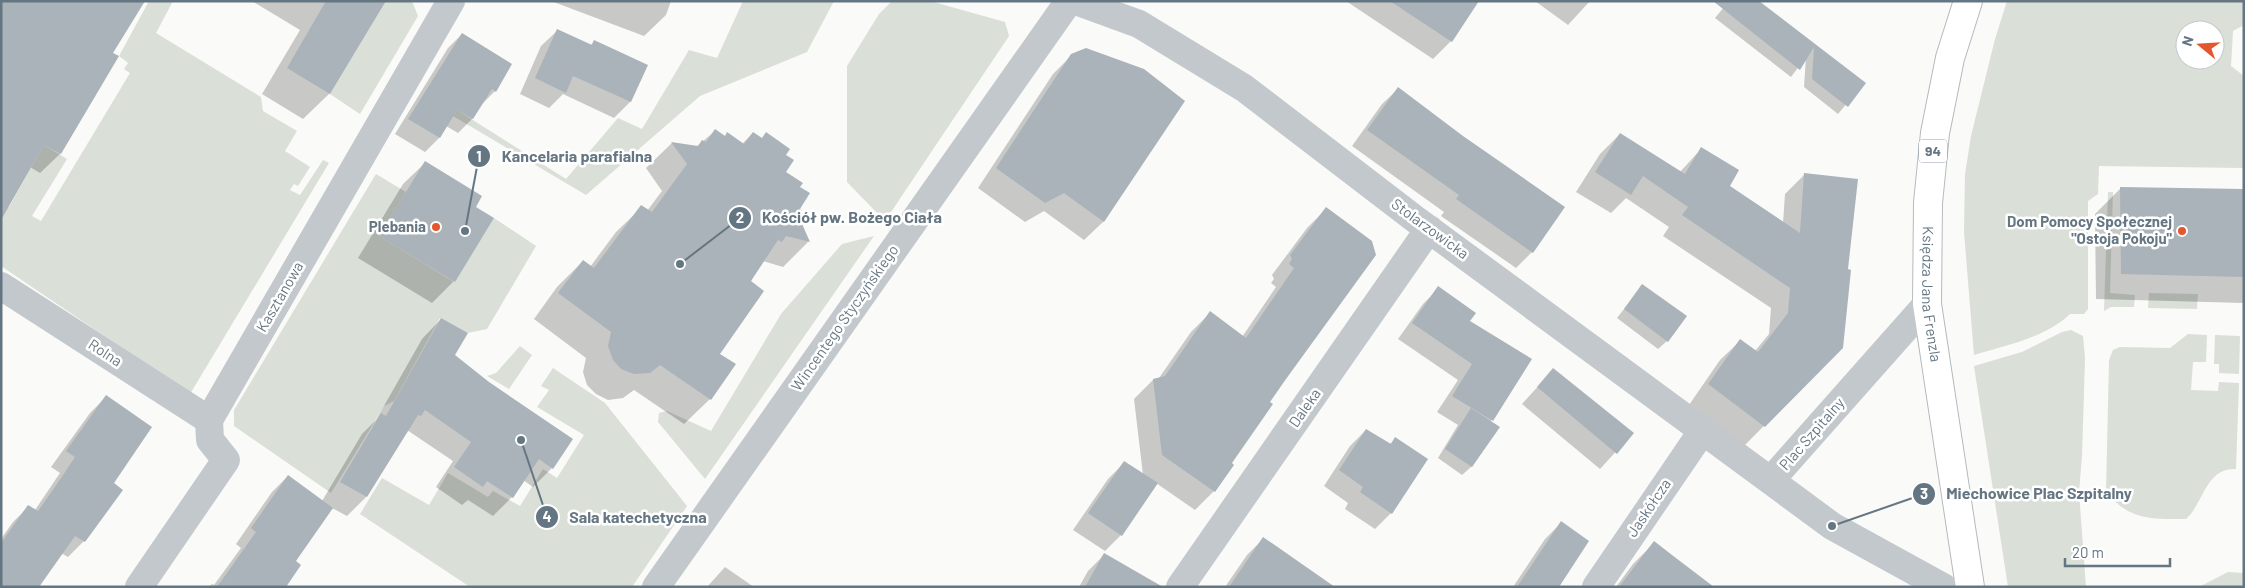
<svg xmlns="http://www.w3.org/2000/svg" width="2245" height="588" font-family="Barlow,sans-serif">
	<style>
		.green { fill: #dadfd7; fill-rule: evenodd }
		.shadow { fill: #0003 }
		.building { fill: #aab3b9 }
		.lines { fill: none; stroke-linecap: round; stroke-linejoin: round }
		.primary-casing { stroke: #b5babe; stroke-width: 30 }
		.minor { stroke: #c3c8cc; stroke-width: 28 }
		.tertiary { stroke: #c3c8cc; stroke-width: 28 }
		.primary { stroke: #fff; stroke-width: 28 }
		.poi-dot { fill: #e4572e; stroke: #fff; stroke-width: 2 }
		.labels { text-anchor: middle; stroke-width: 5; stroke-linejoin: round; paint-order: stroke }
		.shield { fill: #fff; stroke: #939fa8; stroke-width: 1 }
		.shield-label { font-size: 14px; font-weight: bold; fill: #657683 }
		.poi-label { font-size: 15px; font-weight: bold; fill: #657683; stroke: #fff; text-anchor: end }
		.street-label { font-size: 15px; fill: #657683; stroke: #fff }
		.leader { fill: none; stroke: #657683; stroke-width: 2 }
		.callout-dot { fill: #657683; stroke: #fff; stroke-width: 2 }
		.mark-label { font-size: 15px; text-anchor: middle; font-weight: bold; fill: #fff }
		.callout-label { font-size: 16px; text-anchor: middle; font-weight: bold; fill: #657683; stroke: #fff; stroke-width: 5; stroke-linejoin: round; paint-order: stroke }
	</style>
	<rect width="100%" height="100%" fill="#fafaf8"/>
	<g class="green">
		<polygon points="149,1 173,1 156,33 261,97 263,111 297,131 285,151 310,167 298,186 294,184 290,190 300,195 323,160 329,163 190,394 1,266 1,203 9,207 44,145 67,159 32,216 41,221 130,73 124,69 128,63 119,56"/>
		<polygon points="386,1 412,1 418,16 360,114 330,94"/>
		<polygon points="743,1 834,1 807,52 700,96 586,195 453,116 457,110 566,179 618,118 642,129 689,50 717,58"/>
		<polygon points="892,1 930,1 1005,22 1009,36 885,221 847,182 847,66 879,14"/>
		<path d="M2007 1H2244V25L2233 31 2231 66 2244 76V168L2099 166 2098 194 2088 201V309L2084 314H2070C2045 338 2007 345 1974 355L1964 232 1965 174 1971 136 1995 39ZM2185 30H2215V60H2185Z"/>
		<polygon points="376,174 406,192 379,236 454,282 494,218 536,246 487,329 468,333 440,318 394,401 384,406 331,493 234,426 234,410"/>
		<polygon points="2108,192 2113,192 2110,293 2135,295 2134,307 2111,307 2104,311"/>
		<polygon points="874,236 705,479 658,422 659,413 667,411 711,431 781,314 842,244"/>
		<polygon points="2149,293 2198,294 2197,309 2148,308"/>
		<polygon points="2071,330 2083,336 2085,358 2082,456 2079,492 2086,587 2008,587 1974,366 2022,352 2062,332"/>
		<path d="M2188 334 2207 335 2206 362H2193L2191 390 2218 391 2219 382 2239 383 2236 469C2205 468 2204 503 2186 519 2152 519 2130 521 2106 492L2109 360 2113 350 2120 347 2170 348Z"/>
		<polygon points="2215,335 2240,336 2239,374 2219,373 2219,364 2214,364"/>
		<polygon points="520,346 532,355 509,389 487,376 496,373"/>
		<polygon points="553,368 605,403 687,506 632,587 470,587 360,514 382,478 429,505 448,473 488,497 493,491 520,506 543,469 557,478 584,435 537,407 549,390 541,386"/>
		<polygon points="2228,572 2244,573 2244,587 2199,587"/>
	</g>
	<g class="shadow">
		<polygon points="1,1 117,56 60,154 40,173 30,167"/>
		<polygon points="252,1 385,1 329,94 303,119 262,94 300,30"/>
		<polygon points="551,1 671,1 666,15 644,36"/>
		<polygon points="1346,1 1464,1 1473,8 1451,41 1433,59"/>
		<polygon points="1535,1 1590,1 1568,25"/>
		<polygon points="1729,1 1757,1 1864,83 1838,114 1804,87 1806,57 1791,77 1715,18"/>
		<polygon points="557,31 590,46 594,41 646,65 630,102 614,118 563,94 549,108 520,94 541,46"/>
		<polygon points="462,34 510,64 495,91 481,105 472,119 458,133 446,126 439,138 425,152 395,134 448,48"/>
		<polygon points="1072,55 1184,101 1103,222 1084,240 1044,211 1025,222 978,188 1053,74"/>
		<polygon points="1398,89 1462,137 1563,207 1532,252 1516,268 1441,216 1444,212 1352,146 1382,104"/>
		<polygon points="715,131 724,137 742,144 753,133 784,155 784,173 798,188 797,217 808,242 783,267 763,261 749,281 718,355 710,399 684,424 634,390 623,398 608,400 596,394 587,385 583,372 586,358 534,319 557,287 583,261 590,267 616,232 642,207 647,211 662,191 646,168 672,143 696,147"/>
		<polygon points="1620,134 1680,172 1701,149 1728,186 1783,223 1785,194 1805,174 1847,270 1842,347 1744,446 1689,405 1720,360 1740,341 1755,351 1769,334 1771,308 1663,236 1669,227 1626,198 1611,213 1576,192 1600,154"/>
		<polygon points="425,163 474,207 492,218 454,281 432,303 358,258 403,184"/>
		<polygon points="2121,188 2244,190 2244,303 2096,299 2095,214"/>
		<polygon points="1326,209 1269,403 1214,491 1195,510 1156,483 1121,535 1105,551 1073,530 1108,479 1124,463 1143,475 1134,399 1153,380 1159,378 1191,332 1210,313 1242,337 1276,287 1271,283 1274,279 1272,275 1307,228"/>
		<polygon points="1643,285 1667,341 1658,349 1617,318"/>
		<polygon points="1439,288 1468,322 1530,360 1490,422 1498,427 1471,467 1462,475 1438,458 1458,425 1437,412 1458,380 1398,339 1423,304"/>
		<polygon points="441,319 454,355 552,468 533,487 523,480 512,497 493,516 468,500 462,505 436,487 453,461 407,430 366,497 347,516 332,508 295,561 285,587 209,587 212,584 214,585 241,548 236,544 272,492 288,476 322,501 362,434 376,420 422,339"/>
		<polygon points="1553,370 1632,434 1600,469 1522,404"/>
		<polygon points="106,397 112,484 121,490 84,541 68,557 61,553 1,587 1,539 13,522 29,506 35,510 60,473 51,467 90,413"/>
		<polygon points="1366,430 1389,445 1395,439 1391,513 1375,529 1345,509 1348,503 1324,486 1350,446"/>
		<polygon points="1561,523 1557,587 1513,587 1545,539"/>
		<polygon points="1263,539 1322,587 1225,587 1247,555"/>
		<polygon points="1654,543 1712,587 1616,587 1633,564"/>
		<polygon points="1104,555 1138,587 1079,587 1088,571"/>
		<polygon points="725,567 754,587 707,587"/>
	</g>
	<g class="building">
		<polygon points="1,1 145,1 113,53 119,56 61,154 44,145 1,220"/>
		<polygon points="326,1 386,1 330,94 287,68"/>
		<polygon points="1390,1 1479,1 1452,42"/>
		<polygon points="1713,1 1759,1 1866,83 1848,107 1812,79 1814,47 1800,70"/>
		<polygon points="557,29 592,45 594,40 648,65 631,102 573,76 566,93 535,78"/>
		<polygon points="462,33 512,64 496,92 492,89 473,119 457,110 440,138 408,119"/>
		<polygon points="1086,48 1144,69 1185,101 1104,222 1064,193 1045,203 996,168 1071,54"/>
		<polygon points="1398,87 1463,136 1565,207 1533,253 1456,199 1459,195 1367,130"/>
		<polygon points="715,129 725,136 727,132 744,144 753,132 762,138 766,132 790,149 786,155 794,160 786,172 803,183 800,187 810,193 800,209 802,211 799,217 810,242 786,236 782,242 778,240 751,281 764,291 720,354 736,364 711,400 660,365 650,373 634,374 621,369 613,360 608,346 611,332 558,293 583,260 594,268 641,205 652,212 687,164 671,142 698,146 702,140 706,142"/>
		<polygon points="1620,133 1685,174 1701,147 1739,170 1730,186 1800,233 1804,173 1858,179 1848,269 1851,270 1843,348 1765,427 1708,384 1740,339 1758,352 1788,313 1790,288 1682,215 1688,207 1643,176 1631,195 1595,172"/>
		<polygon points="425,161 482,196 476,207 494,218 455,282 379,236"/>
		<polygon points="2120,187 2244,189 2244,277 2121,274"/>
		<polygon points="1326,207 1372,241 1376,255 1286,379 1270,402 1273,404 1232,463 1234,465 1215,492 1162,455 1153,379 1165,376 1210,311 1246,338 1294,268 1289,264 1292,259 1290,255"/>
		<polygon points="1642,284 1687,316 1668,342 1624,309"/>
		<polygon points="1438,286 1476,313 1470,321 1532,359 1493,421 1452,396 1472,364 1412,323"/>
		<polygon points="441,318 468,333 455,355 489,382 573,439 553,469 539,459 513,498 487,481 483,487 454,467 471,442 425,410 421,416 418,415 367,497 340,482 381,413 386,416"/>
		<polygon points="1553,368 1634,433 1617,454 1537,387"/>
		<polygon points="106,395 152,427 114,483 123,490 85,542 75,536 39,587 1,587 1,543 28,505 38,511 57,484 75,457 66,451"/>
		<polygon points="1471,408 1500,427 1472,467 1445,449"/>
		<polygon points="1366,429 1391,444 1395,437 1428,459 1392,514 1360,492 1363,487 1339,470"/>
		<polygon points="1124,461 1158,483 1122,536 1088,513"/>
		<polygon points="288,475 333,508 296,561 301,565 286,587 217,587 256,532 251,528"/>
		<polygon points="1561,521 1589,541 1559,587 1517,587"/>
		<polygon points="1263,537 1335,587 1229,587"/>
		<polygon points="1654,541 1672,555 1714,587 1619,587"/>
		<polygon points="1104,553 1163,587 1085,587"/>
	</g>
	<g class="lines">
		<defs>
			<g id="primary">
				<path id="s1" d="M1968 1 1950 58 1935 133 1928 203 1927 304 1970 587"/>
			</g>
		</defs>
		<use href="#primary" class="primary-casing"/>
		<g class="minor">
			<polyline points="1,286 209,420"/>
			<polyline points="139,587 226,460 210,440 209,420 451,1"/>
			<polyline points="656,587 1069,1"/>
			<polyline points="1180,587 1429,229"/>
			<polyline points="1596,587 1703,430"/>
		</g>
		<g class="tertiary">
			<polyline points="1076,1 1139,24 1244,88 1415,219 1832,526 1943,587"/>
			<polyline points="1771,480 1927,304"/>
		</g>
		<use href="#primary" class="primary"/>
	</g>
	<g class="poi-dot">
		<circle cx="436" cy="227" r="5"/>
		<circle cx="2182" cy="231" r="5"/>
	</g>
	<g class="labels">
		<rect class="shield" x="1919" y="139.5" width="28" height="23" rx="4"/>
		<g class="shield-label">
			<text x="1933" y="156">94</text>
		</g>
		<g class="poi-label">
			<text x="2172" y="227">Dom Pomocy Społecznej<tspan x="2172" dy="17">"Ostoja Pokoju"</tspan></text>
			<text x="426" y="232">Plebania</text>
		</g>
		<g class="street-label">
			<text transform="translate(1430 229) rotate(36)" y="5">Stolarzowicka</text>
			<text dy="5" stroke="none"><textPath href="#s1" startOffset="298">Księdza Jana Frenzla</textPath></text>
			<text transform="translate(280 297) rotate(-60)" y="5">Kasztanowa</text>
			<text transform="translate(845 318) rotate(-55)" y="5">Wincentego Styczyńskiego</text>
			<text transform="translate(105 353) rotate(33)" y="5">Rolna</text>
			<text transform="translate(1305 408) rotate(-55)" y="5">Daleka</text>
			<text transform="translate(1812 434) rotate(-49)" y="5">Plac Szpitalny</text>
			<text transform="translate(1649 508) rotate(-56)" y="5">Jaskółcza</text>
		</g>
	</g>
	<path class="leader" d="M465 231L479 156M680 264L740 218M1832 526L1924 494M521 440L547 517"/>
	<g class="callout-dot">
		<circle cx="465" cy="231" r="5"/>
		<circle cx="680" cy="264" r="5"/>
		<circle cx="1832" cy="526" r="5"/>
		<circle cx="521" cy="440" r="5"/>
		<circle cx="479" cy="156" r="12"/>
		<circle cx="740" cy="218" r="12"/>
		<circle cx="1924" cy="494" r="12"/>
		<circle cx="547" cy="517" r="12"/>
	</g>
	<g class="mark-label">
		<text x="479" y="162">1</text>
		<text x="740" y="223">2</text>
		<text x="1924" y="499">3</text>
		<text x="547" y="522">4</text>
	</g>
	<g class="callout-label">
		<text x="577" y="162">Kancelaria parafialna</text>
		<text x="852" y="223">Kościół pw. Bożego Ciała</text>
		<text x="2039" y="499">Miechowice Plac Szpitalny</text>
		<text x="638" y="523">Sala katechetyczna</text>
	</g>
	<rect width="2245" height="588" fill="none" stroke="#657683" stroke-width="5"/>
	<g transform="translate(2200 45) rotate(288)"><circle r="24" fill="#ffffff" stroke="#c1c8cd"/>
	<path d="M0-4L9 19L0 12L-9 19Z" fill="#e4572e"/>
	<text y="-8" font-size="14" font-weight="bold" text-anchor="middle" fill="#657683">N</text>
	</g>
	<path d="M2065 558v8h105v-8" fill="none" stroke="#657683" stroke-width="2.5"/>
	<text x="2072" y="558" font-size="15" fill="#657683" stroke="#ffffff" stroke-width="4" paint-order="stroke">20 m</text>
</svg>
